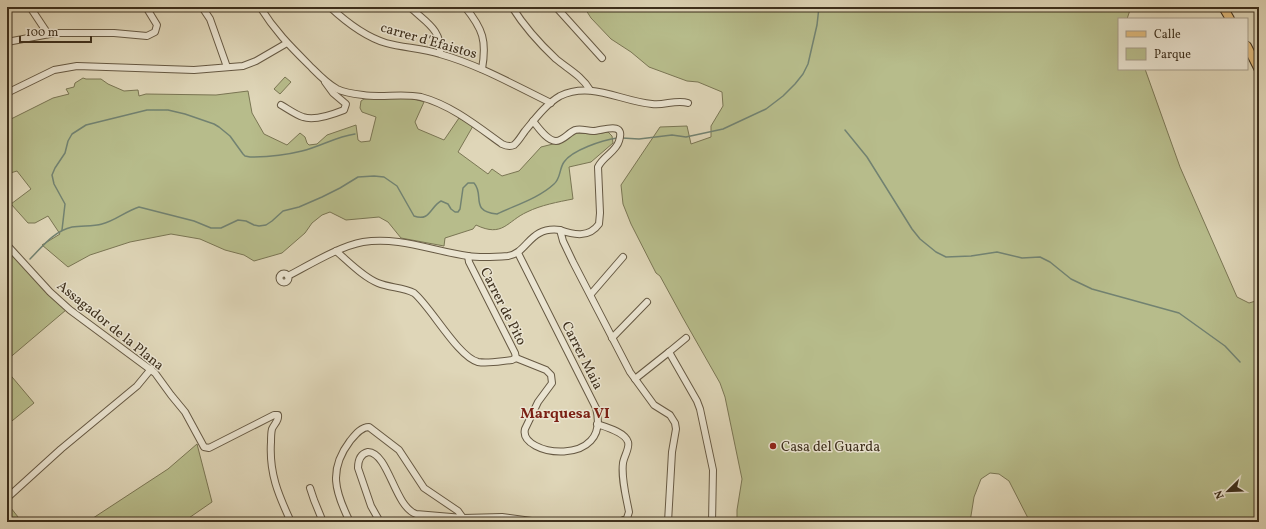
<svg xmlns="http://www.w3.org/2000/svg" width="1266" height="529" font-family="Vollkorn,serif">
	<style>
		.green { fill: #b7bc8b; stroke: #7a7654 }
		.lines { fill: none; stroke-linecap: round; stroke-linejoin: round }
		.stream { stroke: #728271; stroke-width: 1.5 }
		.minor-casing { stroke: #665943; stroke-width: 8 }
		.major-casing { stroke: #3d2f1c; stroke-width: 10 }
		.minor { stroke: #eae4d1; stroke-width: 6 }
		.major { stroke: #e0bb7c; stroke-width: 8 }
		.poi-dot { fill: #8f2418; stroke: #eae4d1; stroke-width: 1.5 }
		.labels { text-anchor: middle; stroke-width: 3; stroke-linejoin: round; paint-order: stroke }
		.street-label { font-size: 14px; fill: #3d2f1c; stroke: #eae4d1 }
		.poi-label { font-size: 14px; fill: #3d2f1c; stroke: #eae4d1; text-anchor: start }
		.neighbourhood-label { font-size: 15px; font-weight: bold; fill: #7a1f14; stroke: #eae4d1 }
	</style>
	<rect width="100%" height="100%" fill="#dfd6b8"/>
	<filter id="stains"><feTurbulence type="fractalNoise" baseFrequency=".005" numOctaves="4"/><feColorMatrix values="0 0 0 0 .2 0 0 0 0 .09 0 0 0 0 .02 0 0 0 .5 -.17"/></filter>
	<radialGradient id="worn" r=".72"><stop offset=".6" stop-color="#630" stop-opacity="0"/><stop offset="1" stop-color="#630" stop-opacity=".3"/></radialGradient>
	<g class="green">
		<polygon points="584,7 1131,7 1127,19 1119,19 1119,69 1145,69 1180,167 1237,297 1249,303 1259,300 1259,522 1030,522 1009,481 999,474 990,473 981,479 974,497 970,522 737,522 737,510 742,479 725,397 720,383 683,318 660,276 656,273 631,224 623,204 621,185 660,127 687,126 691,144 711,137 711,126 723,106 722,92 698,82 687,81 649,67 631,52 611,39 591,18"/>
		<polygon points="285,77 291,82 280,94 274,89"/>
		<path d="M83 78 86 79H101L108 84 124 91 138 90 139 96 146 94 216 95 248 91 252 113 264 134 287 145 300 133 305 137 307 143 309 145 317 144 327 135 356 125 358 140 361 142 370 141 376 117 362 112 360 108 361 101 364 99C384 98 405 95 424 102L415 122 418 129 444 140 459 118 473 126 458 152 488 174 492 169 502 176 519 171 541 147 561 142 576 133 595 134 608 132 612 136 613 143 591 162 569 167 573 199C558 202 541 205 527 212 507 221 503 238 476 225L473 229 445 238 444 246 401 238 388 222 379 217 346 220 330 212 322 215 312 223 305 233 282 253 254 261 244 255 225 250 200 239 171 234 130 242 90 255 68 267 42 245 60 234 48 216 35 223H28L11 204 31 189 17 171 7 174V121L53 98 69 94 66 89 74 87 75 83Z"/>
		<polygon points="7,249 66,310 7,360"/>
		<polygon points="7,371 34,403 7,425"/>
		<polygon points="197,444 212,502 186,520 184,522 87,522 168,469"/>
		<polygon points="7,503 22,522 7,522"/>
	</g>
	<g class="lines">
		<g class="stream">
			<polyline points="845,130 867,157 912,229 920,239 936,252 946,257 971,256 997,252 1022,258 1040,257 1050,262 1071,279 1092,289 1179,313 1225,346 1240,362"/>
			<polyline points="622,138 639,139 672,135 686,137 723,129 766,109 783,96 795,84 803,74 808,64 817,25 819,7"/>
			<path d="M62 230 65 204 54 184 52 175 55 168 65 153 68 141 72 134 86 125 147 110H168L185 114 214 124 219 127 230 136 243 154 245 156 250 157C267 157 286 155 302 151 322 146 335 137 355 134"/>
			<path d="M30 259C42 247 54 231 72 227 82 225 92 227 102 224 115 221 126 211 139 207L194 221 211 228H221L238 220 246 221 254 225 259 226 266 225 272 221 283 211 299 207 322 197 340 188 358 177 374 176 384 177 397 186 414 216C430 222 430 207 441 201L448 204 451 209 455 212H458L460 209 463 188 468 183H474C485 195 469 211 497 214 516 205 539 198 554 184 561 178 559 169 564 162 572 150 603 140 617 138"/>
		</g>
		<defs>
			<g id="minor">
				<polyline points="30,7 48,34"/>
				<polyline points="202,7 210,19 227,67"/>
				<path d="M260 7C275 31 289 45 309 65 318 74 326 83 337 89 345 93 354 94 363 95 382 98 402 93 421 97 451 105 477 126 502 144 506 146 510 147 514 145 518 142 522 135 525 131 535 119 546 104 560 96 591 81 620 101 652 104 664 106 676 99 688 103"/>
				<path d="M330 7C345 21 366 37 386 43 404 48 422 48 440 54 479 65 514 85 551 103"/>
				<path d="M410 7C425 22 442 29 440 53"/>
				<path d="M465 7C483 29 487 41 482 69"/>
				<path d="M512 7C524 26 540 44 556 59 568 69 582 76 590 90"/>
				<polyline points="556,7 602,58"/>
				<polyline points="7,42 55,33 114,33 147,36 155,32 157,25 146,7"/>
				<polyline points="7,92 11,91 54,70 77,66 194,70 243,66 256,61 287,43"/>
				<path d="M281 105C288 109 296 115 303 117 314 121 334 114 344 110L346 104 333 93 325 82"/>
				<path d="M533 121C538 127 547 141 556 141 563 141 568 133 575 130 581 128 587 131 593 131 602 131 626 120 619 141 616 152 603 156 598 167L600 213 599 224C589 238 574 235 560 230L563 241 573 262 630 372 654 405 670 415 675 423 676 429 672 452 668 522"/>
				<path d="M7 245 50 292 70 310 155 373 171 395 185 412 204 447 209 448 274 415H278C279 421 274 424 272 429 271 433 271 438 271 442 269 473 278 494 291 522"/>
				<path d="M336 251C349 262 363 277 378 283 390 288 403 287 414 293 431 307 458 357 478 362 488 364 501 361 512 360L516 358"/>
				<polyline points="468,256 469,262 515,353 516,358"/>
				<circle cx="284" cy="278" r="4.5"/>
				<path d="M288 276C309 265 340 246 363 242 398 236 433 251 468 256 481 258 495 257 508 256 528 253 529 226 560 230"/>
				<polyline points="591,294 623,257"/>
				<polyline points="612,338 647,302"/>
				<polyline points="669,352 686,338"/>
				<path d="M516 358 546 370 551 375 552 383 538 402 525 429C518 456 612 469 596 408L518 253"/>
				<polyline points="635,379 669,352 697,401 700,409 713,470 712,522"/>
				<path d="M597 424C606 427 625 432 628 442 630 448 624 456 623 463 621 478 626 496 629 512L627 518 620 522"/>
				<polyline points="310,488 314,500 323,522"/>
				<polyline points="7,498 61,449 137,386 151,369"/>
				<path d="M350 522C335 492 328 470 350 441 355 435 361 427 369 427L399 450 424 488 458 511 463 518 502 517 539 522"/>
				<path d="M380 522 371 506 358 468C358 461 360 454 368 452 389 453 394 506 416 514L463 518 464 520"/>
				<polyline points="551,522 557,522"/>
			</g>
			<g id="major">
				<polyline points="1223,7 1230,19"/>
				<polyline points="1247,46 1259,70"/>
			</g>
		</defs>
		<use href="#minor" class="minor-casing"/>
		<use href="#major" class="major-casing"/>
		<use href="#minor" class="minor"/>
		<use href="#major" class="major"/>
	</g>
	<circle class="poi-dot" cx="773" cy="446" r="4"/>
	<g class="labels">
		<g class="street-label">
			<text transform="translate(429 40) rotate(16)" y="5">carrer d'Efaistos</text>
			<text transform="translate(504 306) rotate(63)" y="5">Carrer de Pito</text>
			<text transform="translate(111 325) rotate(39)" y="5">Assagador de la Plana</text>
			<text transform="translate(583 355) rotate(63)" y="5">Carrer Maia</text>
		</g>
		<g class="poi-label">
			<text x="781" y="451">Casa del Guarda</text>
		</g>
		<g class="neighbourhood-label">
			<text x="565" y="418">Marquesa VI</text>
		</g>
	</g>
	<rect width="1266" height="529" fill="none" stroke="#dfd6b8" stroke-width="24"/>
	<rect x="8" y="8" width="1250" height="513" fill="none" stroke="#3d2f1c" stroke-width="2"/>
	<rect x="12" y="12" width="1242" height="505" fill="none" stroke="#3d2f1c"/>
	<rect x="1118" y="18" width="130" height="52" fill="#eae4d1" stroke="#a59c89"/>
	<rect x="1126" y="31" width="20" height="6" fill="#e0bb7c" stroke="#a59c89"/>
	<text x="1154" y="38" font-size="12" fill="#3d2f1c">Calle</text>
	<rect x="1126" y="48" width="20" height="12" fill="#b7bc8b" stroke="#a59c89"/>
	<text x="1154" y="58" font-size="12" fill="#3d2f1c">Parque</text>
	<g transform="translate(1228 491) rotate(247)" stroke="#eae4d1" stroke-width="3" paint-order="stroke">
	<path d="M0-3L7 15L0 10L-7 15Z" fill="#3d2f1c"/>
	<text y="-6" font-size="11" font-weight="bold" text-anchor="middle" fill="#3d2f1c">N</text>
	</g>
	<path d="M20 36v6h71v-6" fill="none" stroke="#3d2f1c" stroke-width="2"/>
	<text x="26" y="36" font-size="12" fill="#3d2f1c" stroke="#eae4d1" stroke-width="3" paint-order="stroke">100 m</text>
	<rect width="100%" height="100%" filter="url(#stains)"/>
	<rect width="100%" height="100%" fill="url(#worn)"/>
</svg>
